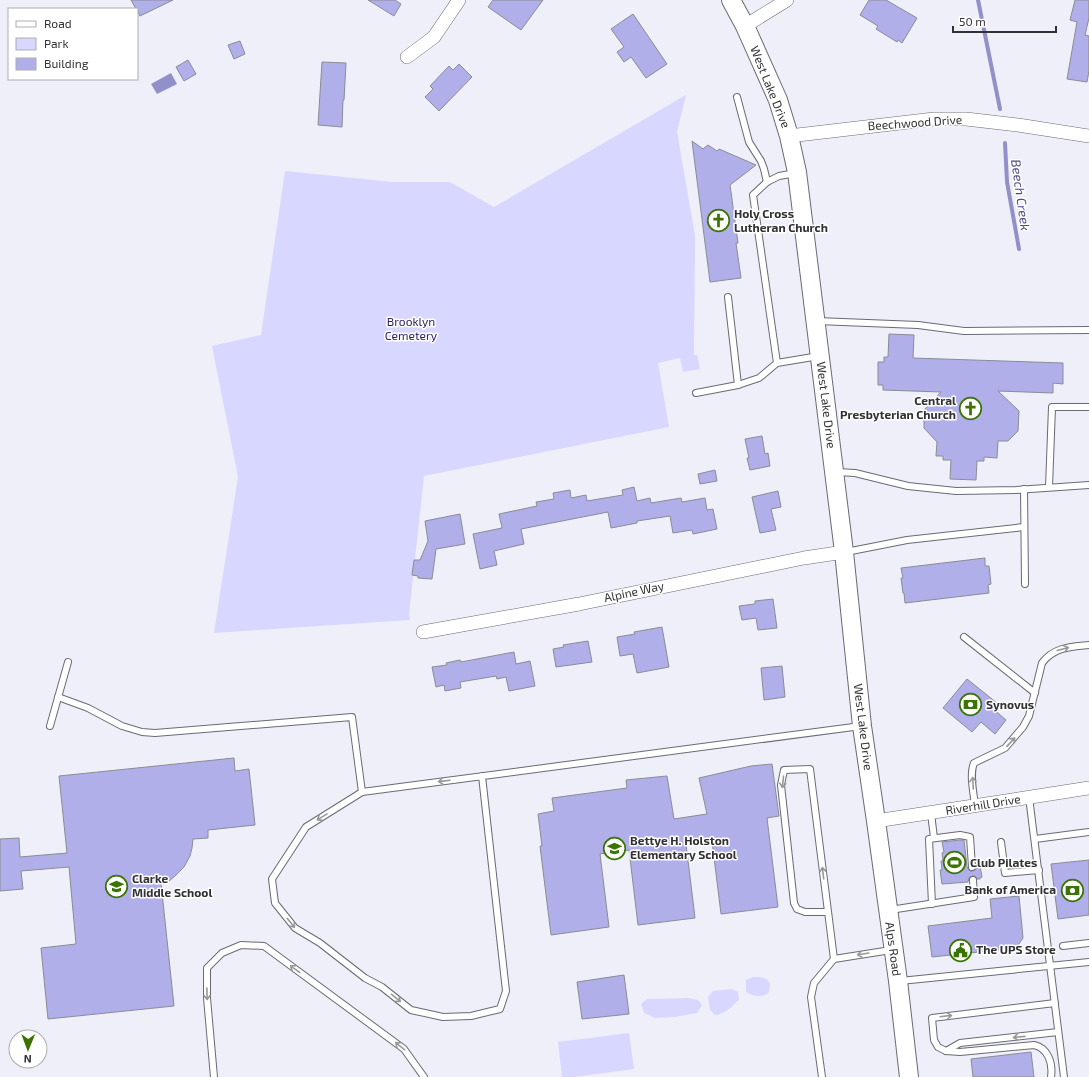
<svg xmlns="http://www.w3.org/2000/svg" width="1089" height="1077" font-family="'Exo 2',sans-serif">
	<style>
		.green { fill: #d7d7ff }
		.water { fill: #9190c8 }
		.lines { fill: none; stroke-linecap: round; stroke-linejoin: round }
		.stream { stroke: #9190c8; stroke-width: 4 }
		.building { fill: #b0afea; stroke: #8b8b95 }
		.lane-casing { stroke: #696a73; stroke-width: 8 }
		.street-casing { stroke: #696a73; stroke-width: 14 }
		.secondary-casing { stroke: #696a73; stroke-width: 20 }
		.lane { stroke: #fff; stroke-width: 6 }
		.street { stroke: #fff; stroke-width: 13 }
		.secondary { stroke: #fff; stroke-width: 18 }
		.oneway { stroke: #98989a }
		.labels { text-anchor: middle; stroke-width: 3; stroke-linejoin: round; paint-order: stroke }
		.street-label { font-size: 12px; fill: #313135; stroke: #fff }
		.poi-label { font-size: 12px; font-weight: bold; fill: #313135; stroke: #fff; text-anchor: start }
		.park-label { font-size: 12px; fill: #2d2366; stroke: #fff }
		.water-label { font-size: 13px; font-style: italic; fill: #4d468c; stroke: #fff }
	</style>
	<rect width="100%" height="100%" fill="#efeffa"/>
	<g class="green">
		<polygon points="686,95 677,132 695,236 694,355 697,355 700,369 683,372 680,358 658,363 669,427 424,476 409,614 410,620 214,633 238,477 212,346 261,335 285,171 393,182 450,182 494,207"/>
		<path d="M753 977H760L767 979 770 984 769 992C763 998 754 997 746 992V980Z"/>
		<path d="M732 989 738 992 739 1000C732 1006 724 1015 715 1015L710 1010 708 997 713 991Z"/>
		<polygon points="688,998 698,1000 702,1005 697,1013 675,1017 655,1018 644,1013 641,1004 647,999"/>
		<polygon points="629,1033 634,1069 574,1077 562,1077 558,1042"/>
	</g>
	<polygon class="water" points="171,73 177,84 157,94 151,84"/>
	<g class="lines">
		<g class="stream">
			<polyline points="978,0 1000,109"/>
			<polyline points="1005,143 1007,182 1019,249"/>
		</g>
	</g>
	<g class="building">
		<polygon points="131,0 173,0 140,16 137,9 136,9"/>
		<polygon points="368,0 395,0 401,4 394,16"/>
		<polygon points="493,0 543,0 521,30 488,7"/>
		<polygon points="869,0 886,0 917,18 902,43 898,40 897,42 876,29 878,26 860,15"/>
		<polygon points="1075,0 1089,0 1089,18 1085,35 1089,36 1089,71 1087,82 1067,79 1077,22 1070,20"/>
		<polygon points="633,14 667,64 646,78 631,57 624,62 617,52 624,47 611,29"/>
		<polygon points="240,41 245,54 234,59 228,45"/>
		<polygon points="188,60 196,74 184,81 176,67"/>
		<polygon points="322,62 346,63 344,100 343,100 342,127 318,125"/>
		<polygon points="459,64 472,77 439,111 425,97 433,89 430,86 449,66 453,70"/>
		<polygon points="692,141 703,149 708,145 717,151 719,149 756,165 730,185 738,243 736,243 741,278 710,282"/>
		<polygon points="889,334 914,335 913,358 1063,363 1063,384 1053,383 1053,393 998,391 1019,411 1018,431 1008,441 998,441 997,458 984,457 984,461 977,461 976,480 950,479 951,460 943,460 943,456 936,456 937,442 924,428 924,410 941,392 883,390 883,385 878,385 878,362 884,362 884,357 888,357"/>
		<polygon points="762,436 765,454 768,453 770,466 750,470 747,458 749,458 745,439"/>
		<polygon points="715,470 717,481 700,484 698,474"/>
		<polygon points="634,487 637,501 650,498 651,503 681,498 682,502 705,498 707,510 713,509 717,529 693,534 692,530 673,533 670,516 637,521 637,523 611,528 608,512 521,529 524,544 494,551 497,565 480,569 473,534 502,528 499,514 537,506 536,502 554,499 553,493 570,490 571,498 586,495 587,501 623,495 622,490"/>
		<polygon points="778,491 781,507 771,509 776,530 760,533 752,497"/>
		<polygon points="460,514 465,544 436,549 432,579 418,578 418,576 412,575 414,560 420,560 428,541 425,521"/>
		<polygon points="985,558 985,566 989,566 991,584 988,585 989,593 905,603 904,593 903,593 901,578 903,578 901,568"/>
		<polygon points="773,599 777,628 758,630 756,618 742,620 739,606 755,604 755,601"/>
		<polygon points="662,627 669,667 637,673 633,654 620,656 617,637 635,634 634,632"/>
		<polygon points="588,641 592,662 556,667 553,649 564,647 563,645"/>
		<polygon points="514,652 516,664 530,661 535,686 509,691 506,677 497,679 496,676 460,682 461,688 445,691 444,685 436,687 432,667 447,665 446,663 460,660 461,662"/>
		<polygon points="782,666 785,697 764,700 761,668"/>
		<polygon points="967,679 997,703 992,708 1006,720 995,734 981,722 972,732 943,708"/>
		<polygon points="234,758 235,771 249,769 255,825 208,830 208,838 193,839 192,848 190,856 184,867 175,876 169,881 161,883 174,1006 48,1019 41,948 76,944 69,867 21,871 23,889 0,891 0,839 19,838 20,857 67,853 59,776"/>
		<polygon points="772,764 779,816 767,818 778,907 721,914 712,841 686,844 695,918 638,925 629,850 600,854 609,927 551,935 540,846 542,846 538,814 554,811 552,798 627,788 626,780 667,776 674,819 707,814 699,778 751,766"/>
		<polygon points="960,840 964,840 967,867 970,871 973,871 976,869 976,866 980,866 982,877 980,878 980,879 977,879 975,876 972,876 969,878 968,882 942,884 940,870 942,870 941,861 943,861 942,853 944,852 942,842"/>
		<polygon points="1089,860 1089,915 1058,919 1051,864"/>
		<polygon points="1019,896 1023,938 1016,948 932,957 928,926 992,918 990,899"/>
		<polygon points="624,975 629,1014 582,1019 577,982"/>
		<polygon points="1031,1052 1034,1077 973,1077 971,1059"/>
	</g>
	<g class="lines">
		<defs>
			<g id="lane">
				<polyline points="737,97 749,142 761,161 764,169 767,182"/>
				<polyline points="796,173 779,176 767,182 753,195 777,363 819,356"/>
				<polyline points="728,297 738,385"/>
				<polyline points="817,321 918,325 964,331 1089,330"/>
				<polyline points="696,393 738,385 759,378 777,363"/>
				<polyline points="837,472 855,473 908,486 956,491 1016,490 1089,485"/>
				<polyline points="1049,487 1052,407 1089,407"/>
				<polyline points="1024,489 1025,584"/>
				<polyline points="846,552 907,540 1024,527"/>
				<polyline points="964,637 1035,693"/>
				<polyline points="58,697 88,708 122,726 142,732 155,733 352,717 362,792"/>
				<polyline points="50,726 68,662"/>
				<polyline points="482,776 506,991 500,1009 471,1016 443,1017 411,1010 382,987 365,978 320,943 295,928 275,903 272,879 306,827 362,792 861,726"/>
				<polyline points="1029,797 1064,1077"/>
				<path d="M975 806C974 794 969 775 974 763L1005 748 1023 727 1029 716 1042 663C1054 647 1070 647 1089 645"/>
				<polyline points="931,813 934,838"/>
				<polyline points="1035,839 1089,832"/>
				<polyline points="1001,842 1005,873 1039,870"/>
				<polyline points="932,904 929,839 960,835 970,837 972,867"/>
				<polyline points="890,910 974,897 973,880"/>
				<polyline points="827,912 805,912 797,909 794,903 781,785 784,770 810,769 834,959"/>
				<polyline points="1063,946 1089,943"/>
				<polyline points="900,981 1089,962"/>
				<polyline points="946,1051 960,1043 1058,1032"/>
				<polyline points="214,1077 207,998 207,968 222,953 241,945 264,946 404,1049 424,1077"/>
				<polyline points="822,1077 811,997 814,983 834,959 891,950"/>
				<path d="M1051 1077C1053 1063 1048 1048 1034 1045L960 1052 946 1051 938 1047 934 1040 932 1018 1055 1003"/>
			</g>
			<g id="street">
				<polyline points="745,26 787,0"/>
				<polyline points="407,57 434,37 459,0"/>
				<polyline points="789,136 934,119 966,119 1018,125 1089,136"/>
				<polyline points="423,632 579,604 804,558 844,552"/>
				<polyline points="876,821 1089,788"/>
			</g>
			<polyline id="secondary" points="731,0 745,26 778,100 789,136 797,172 844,552 862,726 876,821 898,981 909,1077"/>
		</defs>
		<use href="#lane" class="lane-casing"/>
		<use href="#street" class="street-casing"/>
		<use href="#secondary" class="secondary-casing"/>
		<use href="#lane" class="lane"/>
		<use href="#street" class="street"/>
		<use href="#secondary" class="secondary"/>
	</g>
	<defs><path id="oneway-shaft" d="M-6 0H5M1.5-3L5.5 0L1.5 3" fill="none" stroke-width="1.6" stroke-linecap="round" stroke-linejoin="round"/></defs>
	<g class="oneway">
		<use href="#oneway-shaft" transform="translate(1063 649) rotate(-15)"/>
		<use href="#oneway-shaft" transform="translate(1011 742) rotate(-47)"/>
		<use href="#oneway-shaft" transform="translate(444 781) rotate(173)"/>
		<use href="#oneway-shaft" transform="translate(783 782) rotate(95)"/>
		<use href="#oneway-shaft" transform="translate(973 783) rotate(-93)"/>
		<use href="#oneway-shaft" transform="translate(322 817) rotate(148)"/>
		<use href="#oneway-shaft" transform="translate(823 873) rotate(-97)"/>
		<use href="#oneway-shaft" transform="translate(291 923) rotate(51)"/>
		<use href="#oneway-shaft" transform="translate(863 954) rotate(171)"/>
		<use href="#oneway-shaft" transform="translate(295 969) rotate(-144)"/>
		<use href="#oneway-shaft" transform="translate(207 994) rotate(89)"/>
		<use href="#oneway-shaft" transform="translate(396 998) rotate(39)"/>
		<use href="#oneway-shaft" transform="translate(946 1016) rotate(-7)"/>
		<use href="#oneway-shaft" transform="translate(1019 1037) rotate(174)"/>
		<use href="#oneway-shaft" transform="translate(400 1046) rotate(-141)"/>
	</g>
	<defs>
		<symbol id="church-ring" viewBox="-11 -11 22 22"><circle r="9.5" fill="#fff" stroke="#3b7405" stroke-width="1.5"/><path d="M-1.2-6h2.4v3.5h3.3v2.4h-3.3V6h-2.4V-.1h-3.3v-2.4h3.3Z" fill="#3b7405"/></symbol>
		<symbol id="bank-ring" viewBox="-11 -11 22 22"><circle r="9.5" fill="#fff" stroke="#3b7405" stroke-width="1.5"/><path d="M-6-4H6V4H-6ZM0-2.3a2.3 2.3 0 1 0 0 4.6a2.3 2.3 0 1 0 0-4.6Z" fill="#3b7405"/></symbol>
		<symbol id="school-ring" viewBox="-11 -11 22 22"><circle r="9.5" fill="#fff" stroke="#3b7405" stroke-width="1.5"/><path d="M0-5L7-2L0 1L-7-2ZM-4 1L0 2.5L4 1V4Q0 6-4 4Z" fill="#3b7405"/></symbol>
		<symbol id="stadium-ring" viewBox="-11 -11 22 22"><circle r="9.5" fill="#fff" stroke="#3b7405" stroke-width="1.5"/><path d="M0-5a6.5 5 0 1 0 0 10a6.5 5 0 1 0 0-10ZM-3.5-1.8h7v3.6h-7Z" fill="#3b7405"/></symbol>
		<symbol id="civic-ring" viewBox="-11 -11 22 22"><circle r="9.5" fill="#fff" stroke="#3b7405" stroke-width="1.5"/><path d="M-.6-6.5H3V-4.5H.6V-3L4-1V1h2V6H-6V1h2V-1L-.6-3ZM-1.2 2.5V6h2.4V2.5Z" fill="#3b7405"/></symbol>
	</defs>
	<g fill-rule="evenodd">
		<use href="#church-ring" x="706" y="208" width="25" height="25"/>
		<use href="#church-ring" x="958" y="396" width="25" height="25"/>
		<use href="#bank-ring" x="958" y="692" width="25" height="25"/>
		<use href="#school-ring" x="602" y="836" width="25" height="25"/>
		<use href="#stadium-ring" x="942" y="850" width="25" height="25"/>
		<use href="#school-ring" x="104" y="874" width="25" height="25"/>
		<use href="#bank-ring" x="1060" y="878" width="25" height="25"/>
		<use href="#civic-ring" x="948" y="938" width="25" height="25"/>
	</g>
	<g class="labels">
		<g class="street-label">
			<text transform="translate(770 87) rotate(68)" y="4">West Lake Drive</text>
			<text transform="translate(915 123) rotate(-4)" y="4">Beechwood Drive</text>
			<text transform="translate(826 405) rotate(83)" y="4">West Lake Drive</text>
			<text transform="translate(634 592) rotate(-12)" y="4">Alpine Way</text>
			<text transform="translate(863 727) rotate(83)" y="4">West Lake Drive</text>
			<text transform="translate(983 805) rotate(-9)" y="4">Riverhill Drive</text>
			<text transform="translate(893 949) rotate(82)" y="4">Alps Road</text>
		</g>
		<g class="poi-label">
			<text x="734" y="218">Holy Cross<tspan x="734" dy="14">Lutheran Church</tspan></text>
			<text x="956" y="405" text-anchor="end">Central<tspan x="956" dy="14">Presbyterian Church</tspan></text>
			<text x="986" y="709">Synovus</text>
			<text x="630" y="845">Bettye H. Holston<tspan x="630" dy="14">Elementary School</tspan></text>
			<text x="970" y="867">Club Pilates</text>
			<text x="132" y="883">Clarke<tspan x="132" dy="14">Middle School</tspan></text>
			<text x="1056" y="894" text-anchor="end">Bank of America</text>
			<text x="976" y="954">The UPS Store</text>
		</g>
		<g class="park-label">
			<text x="411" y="326">Brooklyn<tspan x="411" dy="14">Cemetery</tspan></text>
		</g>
		<g class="water-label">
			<text transform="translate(1021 195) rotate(82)" y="5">Beech Creek</text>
		</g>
	</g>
	<rect x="8" y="8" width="130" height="72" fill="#ffffff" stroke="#adadae"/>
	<rect x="16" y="21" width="20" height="6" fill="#ffffff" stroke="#adadae"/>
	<text x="44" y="28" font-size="12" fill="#313135">Road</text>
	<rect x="16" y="38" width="20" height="12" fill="#d7d7ff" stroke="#adadae"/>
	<text x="44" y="48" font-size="12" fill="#313135">Park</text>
	<rect x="16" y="58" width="20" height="12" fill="#b0afea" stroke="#adadae"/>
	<text x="44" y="68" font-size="12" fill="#313135">Building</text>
	<g transform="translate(28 1049) rotate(181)"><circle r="19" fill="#ffffff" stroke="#adadae"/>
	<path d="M0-3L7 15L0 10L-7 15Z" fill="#3b7405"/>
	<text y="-6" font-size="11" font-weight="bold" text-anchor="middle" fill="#313135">N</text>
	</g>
	<path d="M953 26v6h103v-6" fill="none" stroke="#313135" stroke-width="2"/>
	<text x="959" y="26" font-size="12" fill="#313135" stroke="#ffffff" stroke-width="3" paint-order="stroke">50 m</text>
</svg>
